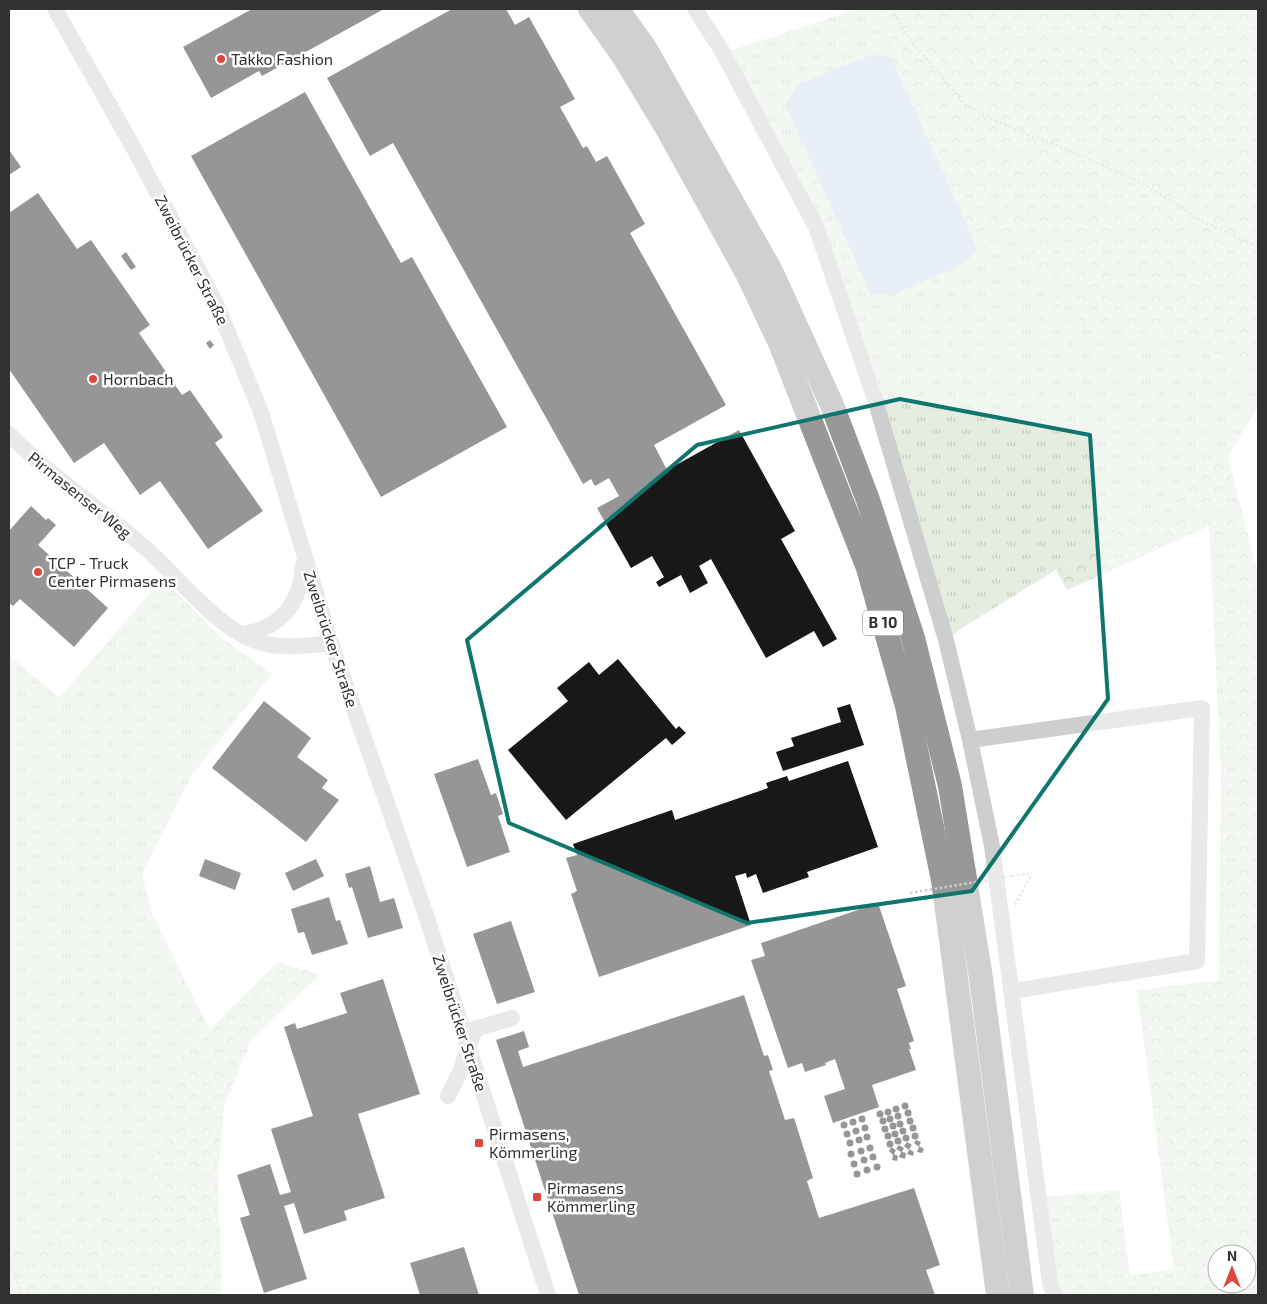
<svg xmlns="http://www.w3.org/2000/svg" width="1267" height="1304" font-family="'Exo 2',sans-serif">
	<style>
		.grass { fill: url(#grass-tufts) }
		.forest { fill: url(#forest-crowns); fill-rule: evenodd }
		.water { fill: #cddceb }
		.building { fill: #181818 }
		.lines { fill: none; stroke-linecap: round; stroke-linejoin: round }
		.path { stroke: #cecece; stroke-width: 2.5; stroke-dasharray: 2.5 2.5; stroke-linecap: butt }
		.minor { stroke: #cecece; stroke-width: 16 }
		.highway { stroke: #989898; stroke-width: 24 }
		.path-bridge { stroke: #cecece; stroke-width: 2.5; stroke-dasharray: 2.5 2.5; stroke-linecap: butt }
		.marked { fill: none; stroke: #0f766e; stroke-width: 4; stroke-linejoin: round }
		.poi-dot { fill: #dd473e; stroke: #fff; stroke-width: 2 }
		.labels { text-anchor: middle; stroke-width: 5; stroke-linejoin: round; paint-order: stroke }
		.shield { fill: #fff; stroke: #6f6f6f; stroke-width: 1 }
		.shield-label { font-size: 15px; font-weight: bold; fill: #313131 }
		.poi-label { font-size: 16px; fill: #313131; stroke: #fff; text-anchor: start }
		.street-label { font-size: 16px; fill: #313131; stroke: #fff }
	</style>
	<defs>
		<pattern id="grass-tufts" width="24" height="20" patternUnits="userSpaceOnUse" patternTransform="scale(1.25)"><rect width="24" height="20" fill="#e5ede0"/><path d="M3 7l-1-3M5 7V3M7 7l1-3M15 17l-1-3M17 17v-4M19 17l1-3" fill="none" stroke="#c5ccc1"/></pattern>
		<pattern id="forest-crowns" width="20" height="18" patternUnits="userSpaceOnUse" patternTransform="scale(1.25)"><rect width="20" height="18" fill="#e5ede0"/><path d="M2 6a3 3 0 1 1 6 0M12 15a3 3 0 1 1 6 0" fill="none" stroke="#c5ccc1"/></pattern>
	</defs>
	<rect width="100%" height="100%" fill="#fff"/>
	<g class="grass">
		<polygon points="857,9 887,9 891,56 870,55 798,84 785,104 964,263 977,248 1020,231 1068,319 1258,365 1258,406 1228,457 1056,570 965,626 946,640 839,293 723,53"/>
		<polygon points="163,578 220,637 272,674 190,778 142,874 152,913 209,1029 189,1050 162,1103 148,1192 42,1251 9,1239 9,655 59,698"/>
	</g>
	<g class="forest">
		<polygon points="887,9 1258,9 1258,365 1068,319 1020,232 977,248 891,56"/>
		<path d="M1228 457 1258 573V1295H1054L1038 1198 1119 1190 1130 1275 1174 1270 1137 990 1219 980 1221 771 1209 526 1067 590 1056 570ZM1217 1254H1247V1284H1217Z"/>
		<polygon points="278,962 320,975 251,1040 224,1108 218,1176 222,1295 9,1295 9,1239 42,1251 148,1192 162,1103 189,1050"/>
	</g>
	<polygon class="water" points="870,55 891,56 977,248 964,263 896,294 871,295 785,104 798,84"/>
	<g class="building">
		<polygon points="252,9 384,9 262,76 259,71 211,98 183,47"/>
		<polygon points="452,9 506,9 515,25 529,17 575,99 560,107 583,148 587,146 596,162 607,156 645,224 630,233 726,405 654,445 667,470 739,430 795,531 781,539 837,639 823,647 814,631 766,658 711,559 699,566 708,583 690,593 681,575 659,587 656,582 664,577 652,556 631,568 597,508 619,496 609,478 595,486 591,479 583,484 393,143 370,156 327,78"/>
		<polygon points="305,92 401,263 412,257 507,427 381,497 191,156"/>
		<polygon points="9,150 21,167 9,175"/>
		<polygon points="38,193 77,249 91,240 150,325 139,333 182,395 190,390 223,437 215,443 263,511 208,549 160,481 140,495 104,443 74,463 9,369 9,213"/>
		<polygon points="126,252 136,267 131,270 121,256"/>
		<polygon points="210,340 214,345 210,349 206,343"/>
		<polygon points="31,506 46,520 48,518 56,525 38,545 108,608 74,647 20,599 13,606 9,603 9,531"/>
		<polygon points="618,659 676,729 679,726 686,733 672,745 666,738 566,820 508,750 568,701 557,688 589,662 599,675"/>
		<polygon points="264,701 311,738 297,757 328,780 322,788 339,800 306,842 212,768"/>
		<polygon points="850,704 864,745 783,771 776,752 794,746 791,738 841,722 837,708"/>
		<polygon points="478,759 491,795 496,793 503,814 498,816 510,852 467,867 434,774"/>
		<polygon points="848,761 878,847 807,872 809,877 763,893 756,874 747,878 746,873 735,876 751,925 599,977 571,894 577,891 566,858 577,855 573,844 672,810 675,820 768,788 766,783 787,776 789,781"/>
		<polygon points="205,859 241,873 235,890 199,876"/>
		<polygon points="316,859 324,876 293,891 285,873"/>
		<polygon points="370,866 380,902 394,898 403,928 368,938 352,887 349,888 345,874"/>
		<polygon points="329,897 336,921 340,920 348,944 312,955 304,932 298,933 291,909"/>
		<polygon points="878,903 906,986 897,989 914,1041 909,1043 911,1049 909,1049 916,1070 872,1085 879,1107 833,1123 824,1096 845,1089 835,1059 825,1063 826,1065 805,1072 802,1063 788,1068 751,960 765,956 761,943"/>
		<polygon points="511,921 535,992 497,1004 473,934"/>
		<polygon points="383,979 420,1094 358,1114 385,1198 344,1211 347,1220 304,1234 294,1203 284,1206 307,1279 264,1293 240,1218 250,1215 237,1175 270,1164 280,1195 291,1192 271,1129 313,1116 284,1027 295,1023 297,1029 347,1013 340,993"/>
		<polygon points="744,995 764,1056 768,1055 773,1070 769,1071 785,1120 794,1118 813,1178 807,1181 819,1218 914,1188 940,1265 926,1270 935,1295 579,1295 496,1040 524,1031 529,1047 518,1051 523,1067"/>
		<circle cx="905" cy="1106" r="3.5"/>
		<circle cx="896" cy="1109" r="3.5"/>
		<circle cx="888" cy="1112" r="3.5"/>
		<circle cx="908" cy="1113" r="3.5"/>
		<circle cx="880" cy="1114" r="3.5"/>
		<circle cx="898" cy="1116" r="3.5"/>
		<circle cx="862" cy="1119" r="3.5"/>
		<circle cx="890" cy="1119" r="3.5"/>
		<circle cx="883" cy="1121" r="3.5"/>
		<circle cx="910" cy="1121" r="3.5"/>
		<circle cx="853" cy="1122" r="3.5"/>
		<circle cx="900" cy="1124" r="3.5"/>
		<circle cx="844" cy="1125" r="3.5"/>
		<circle cx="893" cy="1126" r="3.5"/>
		<circle cx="865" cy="1128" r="3.5"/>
		<circle cx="913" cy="1128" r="3.5"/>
		<circle cx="885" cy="1129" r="3.5"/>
		<circle cx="856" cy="1131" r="3.5"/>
		<circle cx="903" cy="1131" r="3.5"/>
		<circle cx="847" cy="1134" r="3.5"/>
		<circle cx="895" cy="1134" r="3.5"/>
		<circle cx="888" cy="1136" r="3.5"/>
		<circle cx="915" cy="1136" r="3.5"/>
		<circle cx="867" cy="1137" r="3.5"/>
		<circle cx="906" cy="1138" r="3.5"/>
		<circle cx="859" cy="1140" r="3.5"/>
		<circle cx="898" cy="1141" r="3.5"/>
		<circle cx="850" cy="1143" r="3.5"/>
		<polygon points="916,1140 921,1142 919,1146 924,1149 922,1153 917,1152 919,1147 914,1143"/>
		<circle cx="890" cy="1144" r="3.5"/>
		<polygon points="907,1142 912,1145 909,1149 914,1152 913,1156 907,1154 909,1150 904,1146"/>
		<circle cx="870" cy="1148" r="3.5"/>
		<polygon points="899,1145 904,1148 902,1152 906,1153 905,1159 899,1157 901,1152 896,1149"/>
		<polygon points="891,1147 896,1150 894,1154 898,1156 897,1161 892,1160 893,1155 889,1151"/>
		<circle cx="861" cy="1151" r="3.5"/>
		<circle cx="851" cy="1154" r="3.5"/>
		<circle cx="873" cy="1157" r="3.5"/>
		<circle cx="864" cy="1160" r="3.5"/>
		<circle cx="854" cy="1164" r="3.5"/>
		<circle cx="877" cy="1167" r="3.5"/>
		<circle cx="867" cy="1170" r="3.5"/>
		<circle cx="857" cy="1174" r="3.5"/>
		<polygon points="464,1247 479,1295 420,1295 410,1263"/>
	</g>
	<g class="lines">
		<g class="path">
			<polyline points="892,9 906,35 965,105 1004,125 1083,156 1145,185 1202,221 1258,247"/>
			<polyline points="1012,876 1032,873"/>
			<polyline points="1015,905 1032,873"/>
			<polyline points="9,1258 22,1295"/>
		</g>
		<g class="minor">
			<polyline points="55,9 132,145 215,301 261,412 331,643 425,912 548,1295"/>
			<polyline points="695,9 722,51 816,227 874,396 946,640 970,740 992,846 1050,1283 1054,1295"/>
			<path d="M9 434C50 476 98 507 143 546 176 574 218 630 259 642 282 649 307 646 331 643"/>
			<path d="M241 634C281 629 301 603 303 564"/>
			<polyline points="970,740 1202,708 1197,961 1013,991"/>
			<polyline points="448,1096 460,1072 475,1029 512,1018"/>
		</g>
		<g class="highway">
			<polyline points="590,9 624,57 668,130 748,275 780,343 868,568 907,706 943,880 998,1295"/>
			<polyline points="617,9 645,48 771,271 832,405 868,500 913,638 950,786 981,978 1022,1295"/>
		</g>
		<polyline class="path-bridge" points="910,893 1012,876"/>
	</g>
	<path d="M0 0H1267V1304H0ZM900 399 1090 435 1108 699 972 891 747 923 509 823 467 640 697 445Z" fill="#fff" fill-opacity=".55" fill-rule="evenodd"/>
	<path class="marked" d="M900 399 1090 435 1108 699 972 891 747 923 509 823 467 640 697 445Z"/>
	<g class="poi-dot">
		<circle cx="221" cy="59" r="5"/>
		<circle cx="93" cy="379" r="5"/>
		<circle cx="38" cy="572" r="5"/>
		<rect x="474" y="1138" width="10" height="10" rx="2.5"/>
		<rect x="532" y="1192" width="10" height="10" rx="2.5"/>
	</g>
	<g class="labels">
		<rect class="shield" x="863" y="610.5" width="40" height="25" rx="4"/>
		<g class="shield-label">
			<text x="883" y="628">B 10</text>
		</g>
		<g class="poi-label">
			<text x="231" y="65">Takko Fashion</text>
			<text x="103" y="385">Hornbach</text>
			<text x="48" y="569">TCP - Truck<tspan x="48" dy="18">Center Pirmasens</tspan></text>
			<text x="489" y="1140">Pirmasens,<tspan x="489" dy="18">Kömmerling</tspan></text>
			<text x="547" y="1194">Pirmasens<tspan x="547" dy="18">Kömmerling</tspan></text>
		</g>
		<g class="street-label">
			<text transform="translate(192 260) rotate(63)" y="6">Zweibrücker Straße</text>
			<text transform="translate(80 495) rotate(39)" y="6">Pirmasenser Weg</text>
			<text transform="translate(331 639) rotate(72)" y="6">Zweibrücker Straße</text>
			<text transform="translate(460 1023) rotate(72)" y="6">Zweibrücker Straße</text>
		</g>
	</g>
	<rect width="1267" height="1304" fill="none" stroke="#313131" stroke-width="20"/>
	<g transform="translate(1232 1269)"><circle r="24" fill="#ffffff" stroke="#adadad"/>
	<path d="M0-4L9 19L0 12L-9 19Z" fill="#dd473e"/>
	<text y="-8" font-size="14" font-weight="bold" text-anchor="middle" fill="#313131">N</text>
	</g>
</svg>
